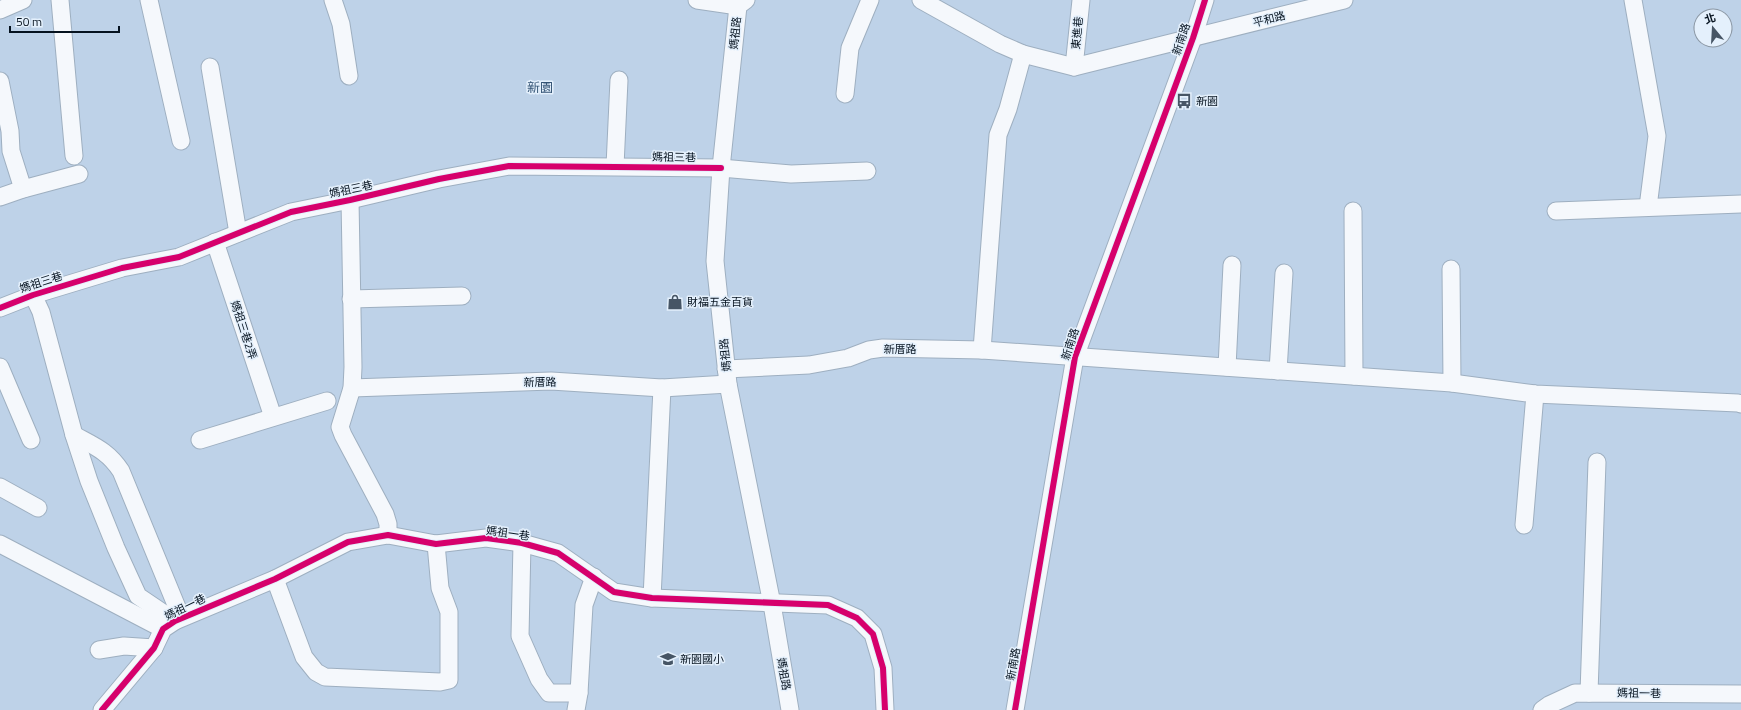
<svg xmlns="http://www.w3.org/2000/svg" width="1741" height="710" font-family="'Titillium Web','Noto Sans TC',sans-serif">
	<style>
		.lines { fill: none; stroke-linecap: round; stroke-linejoin: round }
		.minor-casing { stroke: #9eafc0; stroke-width: 19 }
		.minor { stroke: #f5f8fc; stroke-width: 17 }
		.cycleway-casing { stroke: #e4f0fc; stroke-width: 8 }
		.cycleway { stroke: #d6006c; stroke-width: 6 }
		.labels { text-anchor: middle; stroke-width: 3; stroke-linejoin: round; paint-order: stroke }
		.street-label { font-size: 11px; fill: #05121f; stroke: #e4f0fc }
		.poi-label { font-size: 11px; fill: #05121f; stroke: #e4f0fc; text-anchor: start }
		.quarter-label { font-size: 13px; fill: #345475; stroke: #e4f0fc }
	</style>
	<rect width="100%" height="100%" fill="#bed2e8"/>
	<g class="lines">
		<defs>
			<g id="minor">
				<polyline points="60,0 74,156"/>
				<polyline points="149,0 181,141"/>
				<polyline points="333,0 341,24 349,76"/>
				<polyline points="697,0 738,6"/>
				<polyline points="746,0 738,6 721,168 715,261 728,384 772,604 790,710"/>
				<polyline points="921,0 1000,44 1023,54 1074,67 1344,0"/>
				<polyline points="1633,0 1657,136 1648,207"/>
				<polyline points="0,10 23,0"/>
				<polyline points="210,67 238,233"/>
				<polyline points="1074,67 1081,0"/>
				<polyline points="0,81 10,131 11,151 23,189"/>
				<polyline points="845,94 850,48 870,0"/>
				<polyline points="615,166 619,80"/>
				<polyline points="0,197 23,189 79,174"/>
				<polyline points="350,200 353,367 352,388 340,427 343,435 385,514 388,524 388,535"/>
				<polyline points="1353,211 1354,376"/>
				<polyline points="1556,211 1741,204"/>
				<polyline points="215,242 273,417"/>
				<polyline points="1451,269 1452,383"/>
				<polyline points="33,295 41,312 74,435 89,481 116,548 138,596 175,621"/>
				<polyline points="351,299 462,296"/>
				<polyline points="0,308 33,295 122,268 179,257 291,212 350,200 439,179 509,166 721,168 791,174 867,171"/>
				<polyline points="982,350 998,135 1008,109 1023,54"/>
				<polyline points="0,367 31,440"/>
				<polyline points="1227,367 1232,265"/>
				<polyline points="726,369 809,365 848,358 869,350 883,348 982,350 1452,383 1535,394 1738,403 1741,404"/>
				<polyline points="1278,371 1284,273"/>
				<polyline points="352,388 551,381 662,388 728,384"/>
				<path d="M74 435C94 446 108 451 121 471L181 617"/>
				<polyline points="200,440 327,401"/>
				<polyline points="0,487 38,508"/>
				<polyline points="1524,525 1535,394"/>
				<polyline points="522,543 520,636 539,679 549,693 579,693"/>
				<polyline points="0,544 163,629"/>
				<polyline points="275,579 304,657 316,672 325,677 440,682 449,680 449,612 440,588 436,544"/>
				<polyline points="652,598 662,388"/>
				<polyline points="99,650 124,646 154,648"/>
				<polyline points="1589,693 1597,462"/>
				<polyline points="102,710 154,648 163,629 175,621 275,579 348,542 388,535 436,544 486,538 522,543 558,553 614,592 652,598 828,605 857,618 873,634 883,668 885,710"/>
				<polyline points="576,710 579,693 584,605 594,577"/>
				<polyline points="1015,710 1075,357 1193,38 1205,0"/>
				<polyline points="1542,710 1549,705 1575,693 1741,694"/>
			</g>
		</defs>
		<use href="#minor" class="minor-casing"/>
		<use href="#minor" class="minor"/>
		<defs>
			<g id="cycleway">
				<polyline points="0,308 33,295 122,268 179,257 291,212 350,200 439,179 509,166 721,168"/>
				<polyline points="102,710 154,648 163,629 175,621 275,579 348,542 388,535 436,544 486,538 522,543 558,553 614,592 652,598 828,605 857,618 873,634 883,668 885,710"/>
				<polyline points="1015,710 1075,357 1193,38 1205,0"/>
			</g>
		</defs>
		<use href="#cycleway" class="cycleway-casing"/>
		<use href="#cycleway" class="cycleway"/>
	</g>
	<defs>
		<symbol id="bus-bare" viewBox="-9 -9 18 18"><path d="M-5-6H5V4H4V6H2V4H-2V6H-4V4H-5ZM-3.5-4V0h7V-4ZM-3.5 1.2v1.5H-2V1.2ZM2 1.2v1.5H3.5V1.2Z" fill="#465565" stroke="#e4f0fc" stroke-width="2.5" paint-order="stroke"/></symbol>
		<symbol id="shop-bare" viewBox="-9 -9 18 18"><path d="M-5-2.5h2.3a2.7 3.5 0 0 1 5.4 0H5L5.5 6h-11ZM-1.5-2.5h3a1.5 2.3 0 0 0-3 0Z" fill="#465565" stroke="#e4f0fc" stroke-width="2.5" paint-order="stroke"/></symbol>
		<symbol id="school-bare" viewBox="-9 -9 18 18"><path d="M0-5L7-2L0 1L-7-2ZM-4 1L0 2.5L4 1V4Q0 6-4 4Z" fill="#465565" stroke="#e4f0fc" stroke-width="2.5" paint-order="stroke"/></symbol>
	</defs>
	<g fill-rule="evenodd">
		<use href="#bus-bare" x="1173" y="90" width="22" height="22"/>
		<use href="#shop-bare" x="664" y="291" width="22" height="22"/>
		<use href="#school-bare" x="657" y="648" width="22" height="22"/>
	</g>
	<g class="labels">
		<g class="street-label">
			<text transform="translate(1269 19) rotate(-14)" y="4">平和路</text>
			<text transform="translate(735 33) rotate(-84)" y="4">媽祖路</text>
			<text transform="translate(1077 33) rotate(-85)" y="4">東進巷</text>
			<text transform="translate(1181 39) rotate(-71)" y="4">新南路</text>
			<text transform="translate(674 157) rotate(1)" y="4">媽祖三巷</text>
			<text transform="translate(351 189) rotate(-12)" y="4">媽祖三巷</text>
			<text transform="translate(41 282) rotate(-18)" y="4">媽祖三巷</text>
			<text transform="translate(244 330) rotate(72)" y="4">媽祖三巷2弄</text>
			<text transform="translate(1070 344) rotate(-72)" y="4">新南路</text>
			<text x="900" y="353">新厝路</text>
			<text transform="translate(725 355) rotate(-96)" y="4">媽祖路</text>
			<text transform="translate(540 382) rotate(-1)" y="4">新厝路</text>
			<text transform="translate(508 533) rotate(8)" y="4">媽祖一巷</text>
			<text transform="translate(185 607) rotate(-26)" y="4">媽祖一巷</text>
			<text transform="translate(1013 664) rotate(-80)" y="4">新南路</text>
			<text transform="translate(784 674) rotate(80)" y="4">媽祖路</text>
			<text transform="translate(1639 693) rotate(1)" y="4">媽祖一巷</text>
		</g>
		<g class="poi-label">
			<text x="1196" y="105">新園</text>
			<text x="687" y="306">財福五金百貨</text>
			<text x="680" y="663">新園國小</text>
		</g>
		<g class="quarter-label">
			<text x="540" y="92">新園</text>
		</g>
	</g>
	<g transform="translate(1713 28) rotate(342)"><circle r="19" fill="#e4f0fc" stroke="#8b97a4"/>
	<path d="M0-3L7 15L0 10L-7 15Z" fill="#465565"/>
	<text y="-6" font-size="11" font-weight="bold" text-anchor="middle" fill="#05121f">北</text>
	</g>
	<path d="M10 26v6h109v-6" fill="none" stroke="#05121f" stroke-width="2"/>
	<text x="16" y="26" font-size="12" fill="#05121f" stroke="#e4f0fc" stroke-width="3" paint-order="stroke">50 m</text>
</svg>
